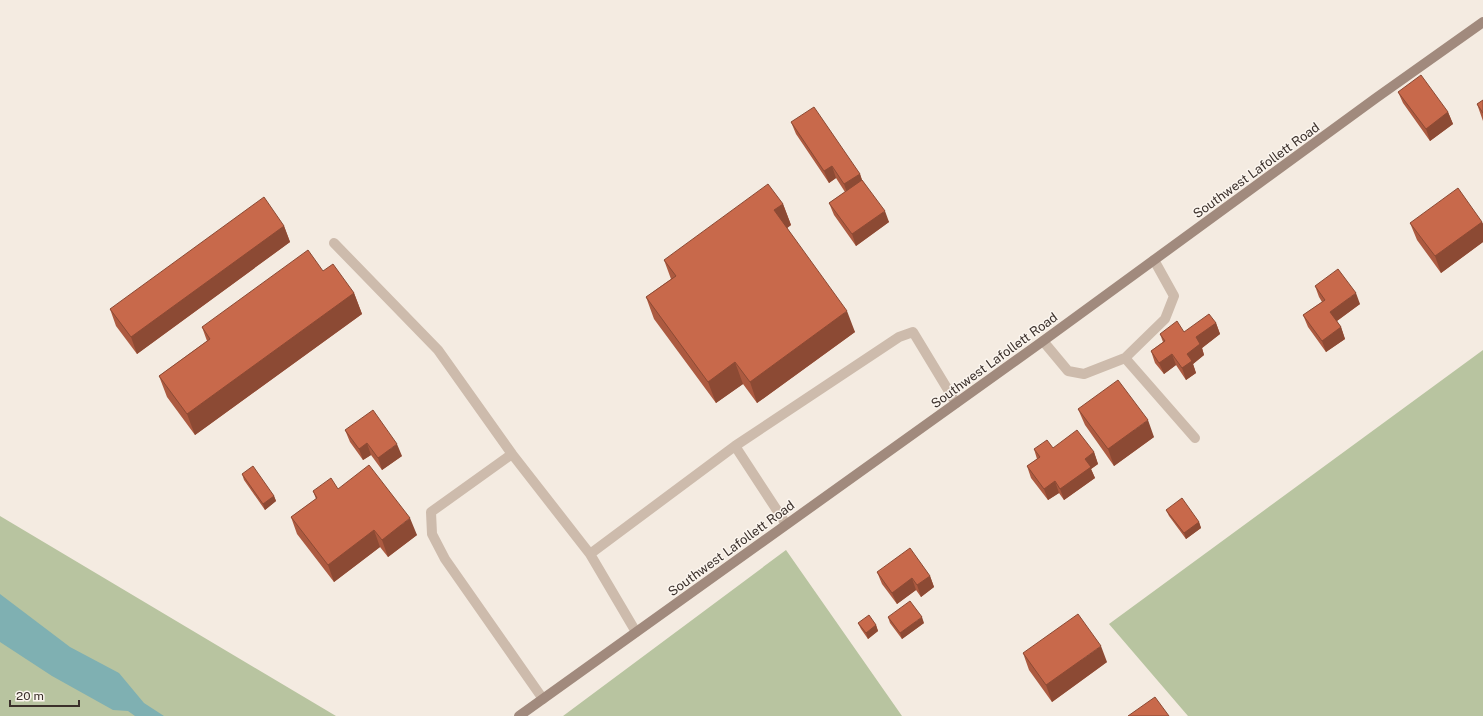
<svg xmlns="http://www.w3.org/2000/svg" width="1483" height="716" font-family="'Public Sans',sans-serif">
  <style>
    .green { fill: #b8c4a0 }
    .water { fill: #7fb0b2 }
    .lines { fill: none; stroke-linecap: round; stroke-linejoin: round }
    .lane { stroke: #cdbbac; stroke-width: 10 }
    .secondary { stroke: #a18a7d; stroke-width: 10 }
    .wall { fill: #ac5a40 }
    .shaded-wall { fill: #8c4a34 }
    .building { fill: #c8694b; stroke: #8c4a34 }
    .labels { text-anchor: middle; stroke-width: 3; stroke-linejoin: round; paint-order: stroke }
    .street-label { font-size: 13px; fill: #3b302b; stroke: #fbf5ee }
  </style>
  <rect width="100%" height="100%" fill="#f4ebe1"/>
  <!-- green -->
  <path class="green" d="M1483 350V716H1188L1109 624Z
    M0 516 336 716H0Z
    M786 550 902 716H563Z"/>
  <!-- water -->
  <path class="water" d="M0 594 70 647 119 673 144 703 164 716H135L128 711 113 710 52 676 0 642Z"/>
  <g class="lines">
    <!-- lane -->
    <path class="lane" d="M334 243 438 350 512 454 590 554 636 632
      M1043 341 1068 371 1084 374 1125 358 1165 319 1174 296 1154 260
      M1125 358 1195 438
      M735 446 786 524
      M512 454 431 512 432 534 445 559 543 699
      M590 554 735 446 899 337 913 332 956 403"/>
    <!-- secondary -->
    <path class="secondary" d="M519 716 1043 341 1376 98 1483 22"/>
  </g>
  <!-- wall -->
  <path class="wall" d="M1398 92 1448 112 1453 124 1430 141 1403 103Z
    M1483 100V121L1477 104Z
    M791 122 860 174 862 180 889 222 856 246 834 215 829 203 845 192 836 178 829 183 796 134Z
    M783 204 791 225 787 228 855 332 757 403 743 384 716 403 654 319 646 297 671 279 664 260Z
    M1482 222 1483 224V242L1441 273 1417 240 1410 223Z
    M284 226 290 242 137 354 116 326 110 309Z
    M323 271 354 293 362 314 195 435 167 397 159 376 207 341 202 327Z
    M1315 286 1360 304 1337 321 1341 327 1345 339 1326 352 1308 327 1303 315 1322 302 1319 297Z
    M1216 323 1220 334 1202 348 1204 355 1193 364 1196 373 1186 380 1176 365 1164 374 1155 363 1151 351 1163 342 1160 334 1184 332Z
    M1078 409 1154 437 1114 466 1085 425Z
    M345 430 402 456 382 470 371 455 363 460 350 442Z
    M1053 448 1094 452 1098 464 1091 469 1095 478 1064 500 1059 493 1048 500 1031 478 1027 466 1037 459 1034 449Z
    M242 474 274 496 276 501 265 510 244 480Z
    M338 489 417 535 388 557 380 547 334 582 297 534 291 517 316 499 313 491Z
    M1166 510 1199 522 1201 528 1186 539 1169 516Z
    M877 572 930 576 934 587 921 597 916 590 897 604 882 584Z
    M888 617 924 623 902 639 890 623Z
    M858 623 876 625 878 631 868 639 861 629Z
    M1023 653 1107 662 1052 702 1029 670Z"/>
  <!-- shaded-wall -->
  <path class="shaded-wall" d="M1448 112 1453 124 1430 141 1426 129Z
    M832 166 836 178 829 183 824 171Z
    M860 174 864 186 848 196 844 184Z
    M783 204 791 225 782 232 774 210Z
    M885 211 889 222 856 246 852 234Z
    M1482 222 1483 224V242L1441 273 1435 256Z
    M284 226 290 242 137 354 131 337Z
    M354 293 362 314 195 435 187 414Z
    M1356 293 1360 304 1334 323 1330 312Z
    M847 311 855 332 757 403 750 382Z
    M1216 323 1220 334 1202 348 1204 355 1193 364 1196 373 1186 380 1182 368 1187 354 1196 337Z
    M1341 327 1345 339 1326 352 1322 341Z
    M1172 354 1176 365 1164 374 1159 363Z
    M735 362 743 384 716 403 708 382Z
    M1148 420 1154 437 1114 466 1108 449Z
    M367 443 371 455 363 460 359 449Z
    M397 444 402 456 382 470 378 458Z
    M1094 452 1098 464 1091 469 1095 478 1064 500 1060 489 1085 459Z
    M1055 481 1059 493 1048 500 1044 489Z
    M274 496 276 501 265 510 263 504Z
    M410 518 417 535 388 557 382 540Z
    M1199 522 1201 528 1186 539 1184 533Z
    M374 530 380 547 334 582 328 565Z
    M930 576 934 587 921 597 917 585Z
    M912 578 916 590 897 604 892 593Z
    M922 617 924 623 902 639 900 633Z
    M876 625 878 631 868 639 866 633Z
    M1101 646 1107 662 1052 702 1046 685Z"/>
  <!-- building -->
  <path class="building" d="M1421 75 1448 112 1426 129 1398 92Z
    M1483 100V113L1477 104Z
    M814 107 860 174 844 184 832 166 824 171 791 122Z
    M862 180 885 211 852 234 829 203Z
    M768 184 783 204 774 210 847 311 750 382 735 362 708 382 646 297 676 276 664 260Z
    M1458 188 1482 222 1435 256 1410 223Z
    M264 197 284 226 131 337 110 309Z
    M308 250 323 271 333 264 354 293 187 414 159 376 210 339 202 327Z
    M1338 269 1356 293 1330 312 1341 327 1322 341 1303 315 1325 300 1315 286Z
    M1209 314 1216 323 1196 337 1200 344 1187 354 1192 361 1182 368 1172 354 1159 363 1151 351 1165 341 1160 334 1177 321 1184 332Z
    M1118 380 1148 420 1108 449 1078 409Z
    M373 410 397 444 378 458 367 443 359 449 345 430Z
    M1077 430 1094 452 1085 459 1091 467 1060 489 1055 481 1044 489 1027 466 1040 457 1034 449 1047 440 1053 448Z
    M369 465 410 518 382 540 374 530 328 565 291 517 317 498 313 491 331 478 338 489Z
    M253 466 274 496 263 504 242 474Z
    M1182 498 1199 522 1184 533 1166 510Z
    M910 548 930 576 917 585 912 578 892 593 877 572Z
    M910 601 922 617 900 633 888 617Z
    M1078 614 1101 646 1046 685 1023 653Z
    M869 615 876 625 866 633 858 623Z
    M1155 697 1169 716H1128Z"/>
  <g class="labels">
    <!-- street labels -->
    <g class="street-label">
      <text transform="translate(1256 170) rotate(-36)" y="5">Southwest Lafollett Road</text>
      <text transform="translate(994 360) rotate(-36)" y="5">Southwest Lafollett Road</text>
      <text transform="translate(731 548) rotate(-36)" y="5">Southwest Lafollett Road</text>
    </g>
  </g>
  <!-- scale -->
  <path d="M10 700v6h69v-6" fill="none" stroke="#3b302b" stroke-width="2"/>
  <text x="16" y="700" font-size="12" fill="#3b302b" stroke="#fbf5ee" stroke-width="3" paint-order="stroke">20 m</text>
</svg>
